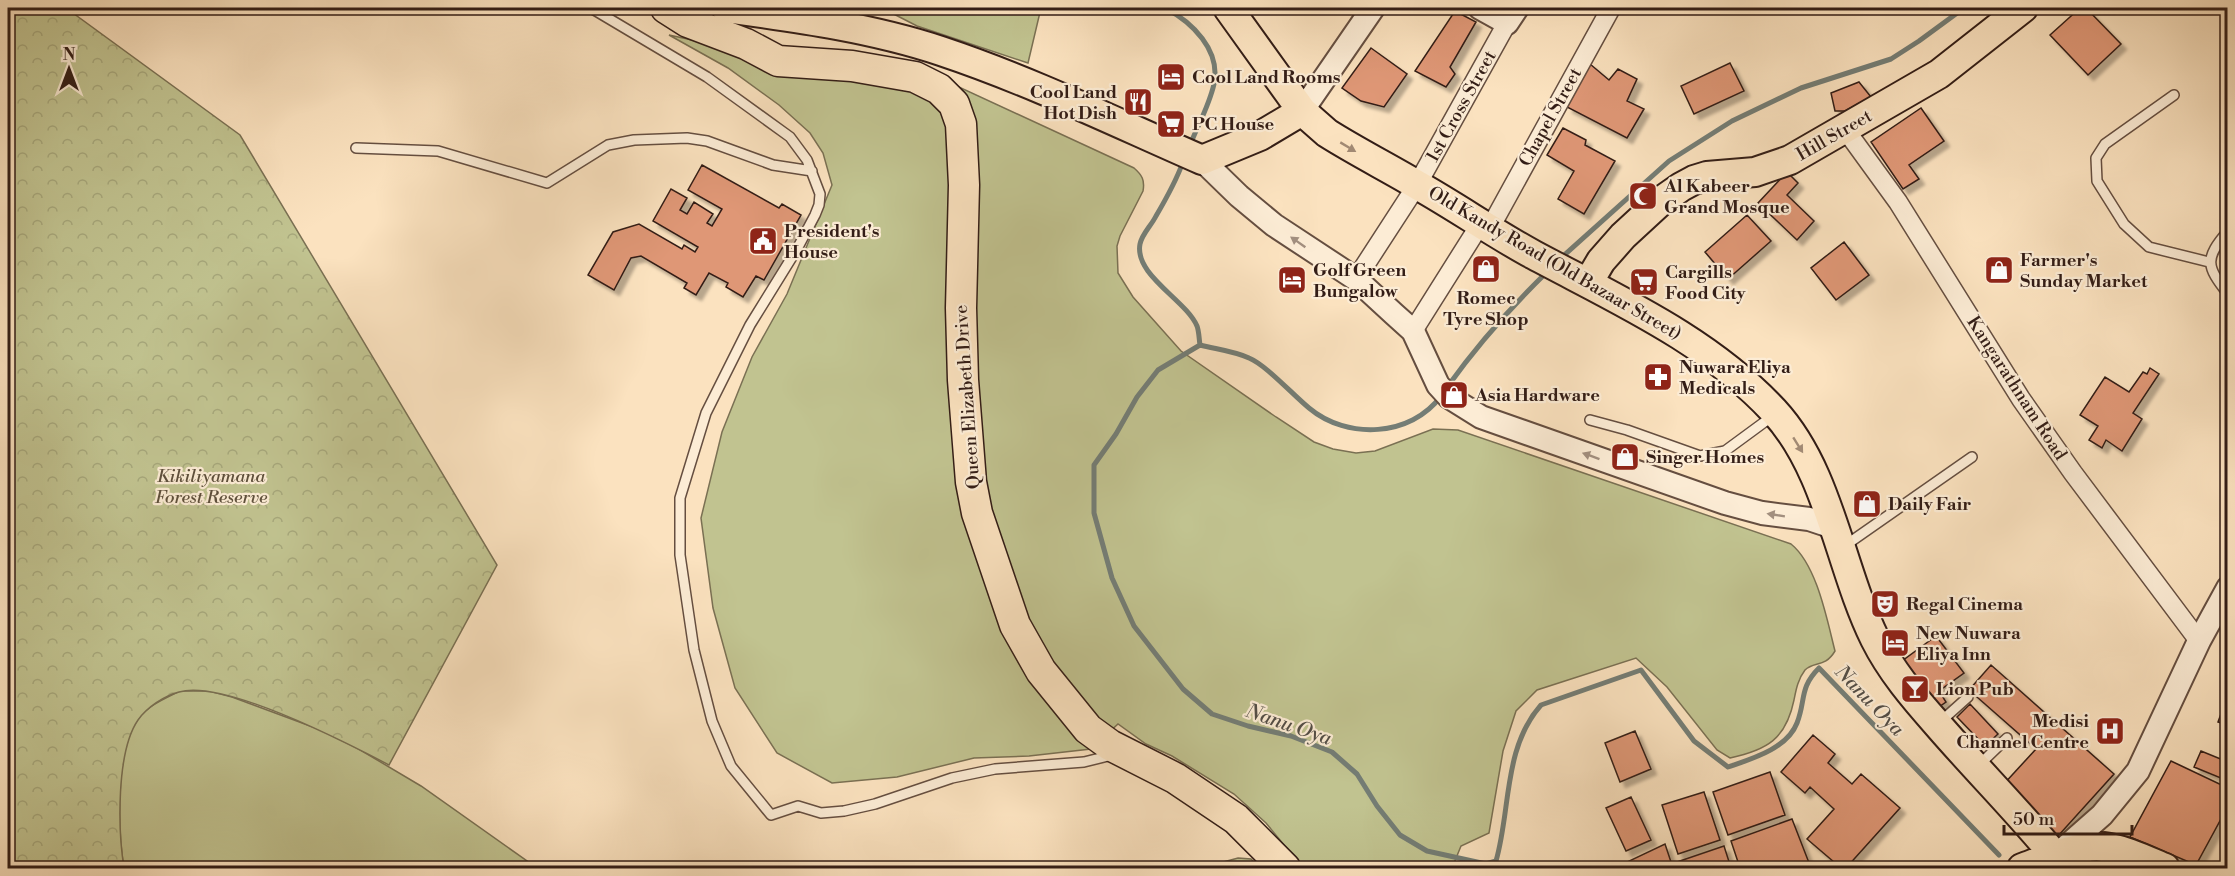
<svg xmlns="http://www.w3.org/2000/svg" width="2235" height="876" font-family="'Libre Bodoni',serif">
  <style>
    .grass { fill: #c1c390; stroke: #7a7053; stroke-width: 1.5 }
    .forest { fill: url(#forest-crowns); stroke: #7a7053; stroke-width: 1.5 }
    .lines { fill: none; stroke-linecap: round; stroke-linejoin: round }
    .stream { stroke: #747d75; stroke-width: 5 }
    .building { fill: #df9776; stroke: #331d16; stroke-width: 1.5; filter: url(#shadow) }
    .service-casing { stroke: #654e40; stroke-width: 12 }
    .minor-casing { stroke: #654e40; stroke-width: 21 }
    .tertiary-casing { stroke: #654e40; stroke-width: 26 }
    .primary-casing { stroke: #331d16; stroke-width: 32 }
    .trunk-casing { stroke: #331d16; stroke-width: 33 }
    .service { stroke: #fcecd5; stroke-width: 9 }
    .minor { stroke: #fcecd5; stroke-width: 18 }
    .tertiary { stroke: #fcecd5; stroke-width: 22 }
    .primary { stroke: #fbe2bf; stroke-width: 28 }
    .trunk { stroke: #fbe2bf; stroke-width: 30 }
    .oneway { fill: #a18973 }
    .oneway2 { fill: #a28f7f }
    .labels { text-anchor: middle; stroke-width: 4.5; stroke-linejoin: round; paint-order: stroke }
    .poi-label { font-size: 18px; font-weight: bold; fill: #331d16; stroke: #fcecd5; text-anchor: start }
    .street-label { font-size: 18px; fill: #331d16; stroke: #fcecd5 }
    .park-label { font-size: 18px; font-style: italic; fill: #5e4f3b; stroke: #fcecd5 }
    .water-label { font-size: 20px; font-style: italic; fill: #534d46; stroke: #fcecd5 }
  </style>
  <defs>
    <pattern id="forest-crowns" width="20" height="18" patternUnits="userSpaceOnUse" patternTransform="scale(1.5)"><rect width="20" height="18" fill="#c1c390"/><path d="M2 6a3 3 0 1 1 6 0M12 15a3 3 0 1 1 6 0" fill="none" stroke="#a6a77b"/></pattern>
    <filter id="shadow"><feDropShadow dx="5.5" dy="5.5" stdDeviation="1.5" flood-color="#0004"/></filter>
  </defs>
  <rect width="100%" height="100%" fill="#fbe2bf"/>
  <filter id="stains"><feTurbulence type="fractalNoise" baseFrequency=".00333" numOctaves="4"/><feColorMatrix values="0 0 0 0 .2 0 0 0 0 .09 0 0 0 0 .02 0 0 0 .5 -.17"/></filter>
  <radialGradient id="worn" r=".72"><stop offset=".6" stop-color="#630" stop-opacity="0"/><stop offset="1" stop-color="#630" stop-opacity=".3"/></radialGradient>
  <!-- grass -->
  <path class="grass" d="M882 8H1041L1028 63 917 26Z
    M669 35 886 82 930 96 959 87 1134 168C1142 175 1145 180 1143 191L1120 236 1117 246 1118 273 1133 297 1181 351 1276 417 1314 442 1333 449 1356 453 1375 451 1433 429 1458 430 1791 544C1817 565 1827 620 1835 651 1825 668 1814 661 1805 670 1798 679 1796 690 1794 700 1786 739 1767 750 1730 758L1717 750 1667 687 1636 658 1537 690 1516 711 1503 751 1489 833 1461 846 1452 868H1303L1266 823 1234 794 1172 756 1146 744 1118 724 1091 749 1029 756 974 758 897 777 832 783 777 753 735 688 713 608 701 518 722 432 752 357 787 294 832 185 823 153 810 133 779 105 728 68Z
    M180 691H209L232 697 321 730 357 748 421 786 537 868H124C118 832 115 750 138 719 149 705 164 699 180 691Z
    M1238 858 1251 859 1260 868H1209L1216 864Z"/>
  <!-- forest -->
  <path class="forest" d="M8 8H66L240 135 497 565 389 765C347 743 224 679 179 692 164 696 147 707 138 720 116 752 118 831 124 868H8Z"/>
  <g class="lines">
    <!-- stream -->
    <path class="stream" d="M1165 8C1192 22 1221 50 1214 84 1209 106 1198 125 1190 145
      M1183 162C1176 181 1166 199 1156 216 1151 226 1142 234 1140 244 1134 275 1186 300 1197 326 1199 331 1199 339 1200 345
      M1561 258 1669 161 1732 121 1801 88 1891 59 1919 41 1964 8
      M1200 345 1158 370 1137 397 1116 434 1094 465V513L1112 578 1134 626 1183 689 1212 714 1248 726 1291 736 1332 752 1357 774 1377 806 1400 835 1427 851 1486 864 1496 861C1511 809 1503 748 1541 705L1641 670 1694 741 1728 767C1751 759 1787 749 1797 723 1806 700 1799 688 1819 668L1999 855
      M1200 345C1215 349 1234 351 1249 358 1266 365 1293 395 1309 408 1347 440 1411 437 1441 396
      M1448 386C1478 344 1511 307 1548 271"/>
  </g>
  <!-- building -->
  <path class="building" d="M2080 8H2086L2121 44 2088 75 2050 35Z
    M1455 11 1476 22 1450 67 1455 74 1446 87 1415 71Z
    M1371 48 1407 74 1384 107 1361 101 1342 88Z
    M1730 63 1744 91 1694 114 1681 86Z
    M1590 64 1609 80 1618 69 1637 79 1627 101 1644 109 1627 138 1567 107Z
    M1859 82 1871 97 1845 111H1835L1831 93Z
    M1921 108 1944 141 1909 165 1919 179 1903 189 1871 142Z
    M1563 128 1586 140 1585 145 1615 161 1584 214 1558 199 1574 171 1547 155Z
    M702 165 779 208 782 204 801 215 764 280 756 276 743 297 726 287 728 283 709 273 696 295 684 288 687 283 641 256 631 258 614 290 588 275 613 232 639 224 682 249 684 245 695 252 698 247 653 221 671 189 687 198 680 210 687 214 694 202 713 214 707 223 712 226 722 209 688 190Z
    M1787 172 1798 183 1787 195 1814 221 1797 240 1758 203Z
    M1747 215 1771 241 1728 279 1705 252Z
    M1844 242 1869 275 1836 300 1811 268Z
    M2150 368 2159 374 2133 413 2142 419 2122 451 2106 440 2102 448 2089 440 2098 426 2080 415 2105 377 2129 392 2143 372 2147 374Z
    M1936 636 1964 673 1939 691 1946 702 1933 711 1898 664Z
    M1991 665 2114 774 2058 836 2002 786 2036 749 1969 690Z
    M2228 695V725L2218 722Z
    M1970 704 1998 734 1985 746 1957 717Z
    M1635 731 1651 769 1620 782 1605 743Z
    M1813 735 1835 754 1828 763 1852 784 1861 774 1900 808 1846 868H1841L1807 839 1834 809 1810 787 1805 793 1781 772Z
    M2201 751 2228 762V781L2194 767Z
    M2171 761 2228 788V806L2196 865 2130 837Z
    M1770 772 1785 815 1728 835 1713 792Z
    M1704 792 1720 840 1678 854 1662 805Z
    M1631 797 1651 840 1626 851 1606 808Z
    M1792 819 1811 868H1740L1731 841Z
    M1665 844 1673 868H1630L1627 862Z
    M1724 846 1731 868H1680L1677 862Z"/>
  <g class="lines">
    <!-- service casing -->
    <g class="service-casing">
      <path id="service" d="M591 8 707 77 790 137 807 160 820 194 819 205 815 215 797 249 750 325 706 413 680 498V555L694 650 712 721 731 766 771 815 798 806 821 813 844 811 875 804 952 778 995 769 1084 762 1112 755
        M2174 95 2105 144 2096 158 2097 181 2124 224 2149 247 2209 262
        M356 148 438 151 547 183 608 145 634 140 687 138 707 141 773 165 812 171
        M2228 231C2204 259 2206 266 2228 294
        M1590 420 1627 430 1700 456 1725 451 1774 415
        M1843 547 1972 457
        M1939 723 1968 697
        M1979 765 2007 738"/>
    </g>
    <!-- minor casing -->
    <g class="minor-casing">
      <path id="minor" d="M1845 129 1898 202 2021 399 2073 473 2199 641
        M1490 228 1611 8
        M1356 279 1417 185 1507 23
        M1413 331 1481 223"/>
    </g>
    <!-- tertiary casing -->
    <g class="tertiary-casing">
      <path id="tertiary" d="M1480 8 1507 23 1517 8
        M1302 111 1373 8
        M1202 160 1239 196 1274 225 1356 279 1394 314 1413 331 1438 385 1449 397 1481 417 1725 503 1762 513 1809 519 1833 527
        M2060 852 2102 815 2138 771 2199 641 2228 588"/>
    </g>
    <!-- primary casing -->
    <g class="primary-casing">
      <path id="primary" d="M726 8C798 18 872 28 941 51 1031 81 1115 122 1202 160L1260 136 1302 111
        M1228 8 1302 111 1327 133C1357 152 1389 168 1419 186 1458 208 1495 234 1534 255 1618 300 1708 340 1774 411 1830 472 1839 566 1875 639 1891 671 1914 698 1938 725 1976 769 2018 811 2055 856
        M1588 283 1601 261 1623 236 1661 201 1681 187 1694 180 1707 176 1755 172 1790 160 1939 74 2023 8
        M2022 868C2044 860 2080 844 2103 847 2124 849 2146 860 2165 868"/>
    </g>
    <!-- trunk casing -->
    <g class="trunk-casing">
      <path id="trunk" d="M666 8 688 22 746 44 778 61 852 66 915 77 939 89 954 104 961 124 964 185 961 308 963 380 971 482 977 513 1015 625 1041 671 1088 729 1110 745 1175 778 1236 819 1285 868"/>
    </g>
    <!-- service -->
    <use href="#service" class="service"/>
    <!-- minor -->
    <use href="#minor" class="minor"/>
    <!-- tertiary -->
    <use href="#tertiary" class="tertiary"/>
    <!-- primary -->
    <use href="#primary" class="primary"/>
    <!-- trunk -->
    <use href="#trunk" class="trunk"/>
  </g>
  <!-- one-way arrows -->
  <defs><path id="oneway-solid" d="M-6-.8H1V-3.2L6.5 0L1 3.2V.8H-6Z" transform="scale(1.5)"/></defs>
  <g class="oneway">
    <use href="#oneway-solid" transform="translate(1348 147) rotate(31)"/>
    <use href="#oneway-solid" transform="translate(1798 445) rotate(58)"/>
  </g>
  <g class="oneway2">
    <use href="#oneway-solid" transform="translate(1298 242) rotate(-145)"/>
    <use href="#oneway-solid" transform="translate(1591 456) rotate(-160)"/>
    <use href="#oneway-solid" transform="translate(1776 515) rotate(-171)"/>
  </g>
  <!-- icons -->
  <defs>
    <g id="hotel-square" transform="scale(1.5)"><rect x="-9" y="-9" width="18" height="18" rx="4" fill="#8f2418" stroke="#fcecd5"/><path d="M-6-4.5h1.5V1H6V5H4.5V3h-9V5H-6ZM-4 0a1.8 1.8 0 1 1 3.6 0ZM.5 0V-2.5h3Q6-2.5 6 0Z" fill="#fff"/></g>
    <g id="restaurant-square" transform="scale(1.5)"><rect x="-9" y="-9" width="18" height="18" rx="4" fill="#8f2418" stroke="#fcecd5"/><path d="M-5-6h1v4h1v-4h1v4h1v-4h1v5L-1.5 .5V6h-2V.5L-5-1ZM5-6V6H3V1.5H1.5Q1.5-4 5-6Z" fill="#fff"/></g>
    <g id="supermarket-square" transform="scale(1.5)"><rect x="-9" y="-9" width="18" height="18" rx="4" fill="#8f2418" stroke="#fcecd5"/><path d="M-6-5.5h2.5l.6 2H6L4.5 2H-2.5L-4.4-4H-6ZM-1.5 3.2a1.3 1.3 0 1 0 .1 0ZM3 3.2a1.3 1.3 0 1 0 .1 0Z" fill="#fff"/></g>
    <g id="mosque-square" transform="scale(1.5)"><rect x="-9" y="-9" width="18" height="18" rx="4" fill="#8f2418" stroke="#fcecd5"/><path d="M3.5-4.9A6 6 0 1 0 3.5 4.9A5 5 0 1 1 3.5-4.9Z" fill="#fff"/></g>
    <g id="civic-square" transform="scale(1.5)"><rect x="-9" y="-9" width="18" height="18" rx="4" fill="#8f2418" stroke="#fcecd5"/><path d="M-.6-6.5H3V-4.5H.6V-3L4-1V1h2V6H-6V1h2V-1L-.6-3ZM-1.2 2.5V6h2.4V2.5Z" fill="#fff"/></g>
    <g id="shop-square" transform="scale(1.5)"><rect x="-9" y="-9" width="18" height="18" rx="4" fill="#8f2418" stroke="#fcecd5"/><path d="M-5-2.5h2.3a2.7 3.5 0 0 1 5.4 0H5L5.5 6h-11ZM-1.5-2.5h3a1.5 2.3 0 0 0-3 0Z" fill="#fff"/></g>
    <g id="pharmacy-square" transform="scale(1.5)"><rect x="-9" y="-9" width="18" height="18" rx="4" fill="#8f2418" stroke="#fcecd5"/><path d="M-2-6h4v4h4v4h-4v4h-4v-4h-4v-4h4Z" fill="#fff"/></g>
    <g id="theatre-square" transform="scale(1.5)"><rect x="-9" y="-9" width="18" height="18" rx="4" fill="#8f2418" stroke="#fcecd5"/><path d="M-5-5.5Q0-4 5-5.5V0Q5 5 0 6Q-5 5-5 0ZM-3.3-2.5H-1v1.5H-3.3ZM1-2.5H3.3v1.5H1ZM-2.8 1Q0 5.5 2.8 1Z" fill="#fff"/></g>
    <g id="bar-square" transform="scale(1.5)"><rect x="-9" y="-9" width="18" height="18" rx="4" fill="#8f2418" stroke="#fcecd5"/><path d="M-6-5H6L.8 .8V4.5H3.5V6h-7V4.5H-.8V.8Z" fill="#fff"/></g>
    <g id="hospital-square" transform="scale(1.5)"><rect x="-9" y="-9" width="18" height="18" rx="4" fill="#8f2418" stroke="#fcecd5"/><path d="M-5-5h3v3.5h4V-5h3V5h-3V1.5h-4V5h-3Z" fill="#fff"/></g>
  </defs>
  <g fill-rule="evenodd">
    <use href="#hotel-square" x="1171" y="77"/>
    <use href="#restaurant-square" x="1138" y="102"/>
    <use href="#supermarket-square" x="1171" y="124"/>
    <use href="#mosque-square" x="1643" y="196"/>
    <use href="#civic-square" x="763" y="241"/>
    <use href="#shop-square" x="1486" y="269"/>
    <use href="#shop-square" x="1999" y="270"/>
    <use href="#hotel-square" x="1292" y="280"/>
    <use href="#supermarket-square" x="1644" y="282"/>
    <use href="#pharmacy-square" x="1658" y="377"/>
    <use href="#shop-square" x="1454" y="395"/>
    <use href="#shop-square" x="1625" y="457"/>
    <use href="#shop-square" x="1867" y="504"/>
    <use href="#theatre-square" x="1885" y="604"/>
    <use href="#hotel-square" x="1895" y="643"/>
    <use href="#bar-square" x="1915" y="689"/>
    <use href="#hospital-square" x="2110" y="731"/>
  </g>
  <g class="labels">
    <!-- poi labels -->
    <g class="poi-label">
      <text x="1192" y="83">Cool Land Rooms</text>
      <text x="1117" y="98" text-anchor="end">Cool Land<tspan x="1117" dy="21">Hot Dish</tspan></text>
      <text x="1192" y="130">PC House</text>
      <text x="1664" y="192">Al Kabeer<tspan x="1664" dy="21">Grand Mosque</tspan></text>
      <text x="784" y="237">President's<tspan x="784" dy="21">House</tspan></text>
      <text x="2020" y="266">Farmer's<tspan x="2020" dy="21">Sunday Market</tspan></text>
      <text x="1313" y="276">Golf Green<tspan x="1313" dy="21">Bungalow</tspan></text>
      <text x="1665" y="278">Cargills<tspan x="1665" dy="21">Food City</tspan></text>
      <text x="1486" y="304" text-anchor="middle">Romec<tspan x="1486" dy="21">Tyre Shop</tspan></text>
      <text x="1679" y="373">Nuwara Eliya<tspan x="1679" dy="21">Medicals</tspan></text>
      <text x="1475" y="401">Asia Hardware</text>
      <text x="1646" y="463">Singer Homes</text>
      <text x="1888" y="510">Daily Fair</text>
      <text x="1906" y="610">Regal Cinema</text>
      <text x="1916" y="639">New Nuwara<tspan x="1916" dy="21">Eliya Inn</tspan></text>
      <text x="1936" y="695">Lion Pub</text>
      <text x="2089" y="727" text-anchor="end">Medisi<tspan x="2089" dy="21">Channel Centre</tspan></text>
    </g>
    <!-- street labels -->
    <g class="street-label">
      <text transform="translate(1461 106) rotate(-61)" y="6">1st Cross Street</text>
      <text transform="translate(1550 117) rotate(-61)" y="6">Chapel Street</text>
      <text transform="translate(1834 135) rotate(-30)" y="6">Hill Street</text>
      <text transform="translate(1555 263) rotate(30)" y="6">Old Kandy Road (Old Bazaar Street)</text>
      <text transform="translate(2017 388) rotate(57)" y="6">Kangarathnam Road</text>
      <text transform="translate(967 397) rotate(-94)" y="6">Queen Elizabeth Drive</text>
    </g>
    <!-- park labels -->
    <g class="park-label">
      <text x="211" y="482">Kikiliyamana<tspan x="211" dy="21">Forest Reserve</tspan></text>
    </g>
    <!-- water labels -->
    <g class="water-label">
      <text transform="translate(1870 700) rotate(46)" y="7">Nanu Oya</text>
      <text transform="translate(1289 724) rotate(19)" y="7">Nanu Oya</text>
    </g>
  </g>
  <!-- margin -->
  <rect width="2235" height="876" fill="none" stroke="#fbe2bf" stroke-width="30"/>
  <rect x="9" y="9" width="2217" height="858" fill="none" stroke="#331d16" stroke-width="3"/>
  <rect x="15" y="15" width="2205" height="846" fill="none" stroke="#331d16" stroke-width="1.5"/>
  <!-- north arrow -->
  <g transform="translate(69 69)" stroke="#fcecd5" stroke-width="4.5" paint-order="stroke">
  <path d="M0-4.5L10 22L0 15L-10 22Z" fill="#331d16"/>
  <text y="-9" font-size="16" font-weight="bold" text-anchor="middle" fill="#331d16">N</text>
  </g>
  <!-- scale -->
  <path d="M2004 825v9h128v-9" fill="none" stroke="#331d16" stroke-width="3"/>
  <text x="2013" y="825" font-size="18" fill="#331d16" stroke="#fcecd5" stroke-width="4.5" paint-order="stroke">50 m</text>
  <rect width="100%" height="100%" filter="url(#stains)"/>
  <rect width="100%" height="100%" fill="url(#worn)"/>
</svg>
